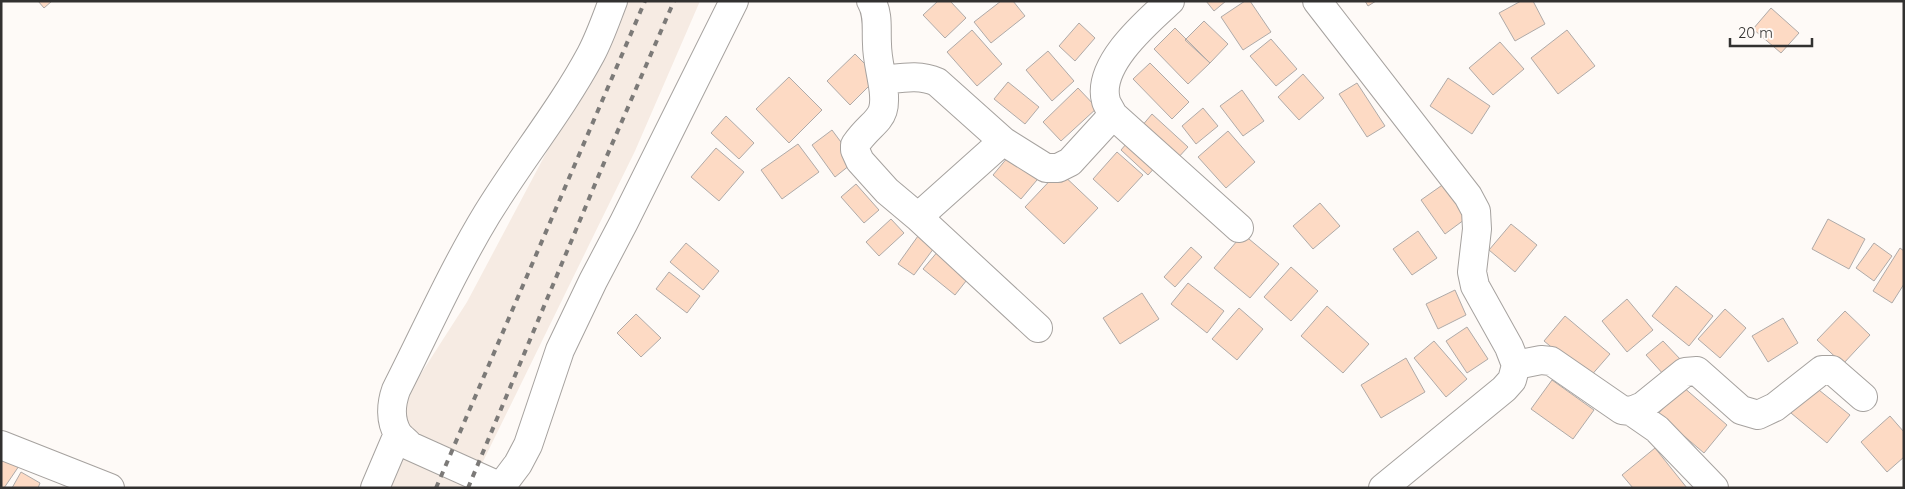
<svg xmlns="http://www.w3.org/2000/svg" width="1905" height="489" font-family="Quicksand,sans-serif">
  <style>
    .built { fill: #f6ebe3 }
    .building { fill: #fddac4; stroke: #afaaa8 }
    .lines { fill: none; stroke-linecap: round; stroke-linejoin: round }
    .minor-casing { stroke: #a6a29f; stroke-width: 30 }
    .minor { stroke: #fff; stroke-width: 28 }
    .rail { stroke: #7c7a78; stroke-width: 4; stroke-dasharray: 6 6; stroke-linecap: butt }
  </style>
  <rect width="100%" height="100%" fill="#fefaf7"/>
  <!-- built -->
  <path class="built" d="M617 1H700L635 151 470 488H363L397 411 467 302 562 123Z"/>
  <!-- building -->
  <path class="building" d="M38 1H52L44 8Z
    M938 1H950L966 18 945 38 923 15Z
    M1001 1H1013L1025 16 991 43 974 22Z
    M1206 1H1226L1214 11Z
    M1245 1H1250L1271 32 1243 50 1221 17Z
    M1365 1H1376L1368 6Z
    M1521 1H1533L1545 24 1515 41 1499 13Z
    M1771 8 1799 33 1781 53 1753 29Z
    M1204 21 1228 44 1210 63 1185 40Z
    M1079 23 1095 38 1075 61 1059 46Z
    M1175 28 1210 63 1188 84 1154 49Z
    M972 30 1002 64 977 86 947 52Z
    M1567 30 1595 66 1558 94 1531 58Z
    M1271 39 1297 69 1276 86 1250 56Z
    M1500 42 1524 69 1493 95 1469 68Z
    M1048 51 1074 81 1052 101 1026 70Z
    M855 54 878 77 850 105 827 81Z
    M1150 63 1189 102 1172 119 1133 79Z
    M1303 74 1324 98 1299 120 1278 97Z
    M789 77 822 110 789 143 756 109Z
    M1448 78 1490 106 1472 134 1430 106Z
    M1008 82 1039 107 1025 124 994 99Z
    M1357 83 1385 126 1367 137 1339 94Z
    M1078 88 1097 108 1061 141 1043 122Z
    M1242 90 1264 121 1243 136 1220 106Z
    M1203 108 1218 126 1196 144 1182 126Z
    M1152 114 1188 147 1176 160 1141 127Z
    M726 116 754 143 739 159 711 133Z
    M832 130 855 161 835 177 812 145Z
    M1228 131 1255 162 1226 188 1198 157Z
    M1132 137 1160 162 1148 175 1121 150Z
    M798 144 819 172 782 199 761 170Z
    M716 148 744 172 719 201 691 177Z
    M1013 151 1042 174 1021 199 993 175Z
    M1117 152 1143 175 1118 202 1093 179Z
    M1059 171 1098 208 1064 244 1025 207Z
    M1448 181 1472 214 1445 234 1421 200Z
    M856 184 879 210 864 223 841 197Z
    M1320 203 1340 226 1313 249 1293 226Z
    M891 219 904 233 879 256 866 242Z
    M1828 219 1865 239 1849 269 1812 249Z
    M1511 224 1537 245 1515 272 1489 250Z
    M1418 231 1437 258 1412 275 1393 249Z
    M1243 234 1279 264 1250 298 1214 268Z
    M918 236 934 248 914 275 898 264Z
    M686 243 719 271 703 290 670 262Z
    M1874 243 1892 256 1874 281 1856 268Z
    M1191 247 1202 257 1175 287 1164 277Z
    M1900 248 1904 251V284L1892 303 1873 291Z
    M939 250 970 276 955 295 923 269Z
    M1291 267 1318 291 1291 321 1264 297Z
    M669 272 700 296 687 313 656 289Z
    M1188 283 1224 311 1207 333 1171 304Z
    M1676 286 1713 316 1689 346 1652 316Z
    M1455 290 1466 315 1438 329 1426 304Z
    M1142 293 1159 319 1120 344 1103 318Z
    M1627 299 1653 330 1627 352 1602 321Z
    M1327 306 1369 344 1343 373 1301 336Z
    M1239 308 1263 329 1237 360 1212 339Z
    M1725 309 1746 328 1720 358 1698 339Z
    M1845 311 1870 335 1843 364 1817 340Z
    M636 314 661 338 641 357 617 333Z
    M1565 316 1610 354 1589 378 1544 341Z
    M1783 318 1798 343 1768 362 1752 336Z
    M1467 327 1488 359 1467 373 1446 341Z
    M1434 341 1467 379 1446 397 1414 358Z
    M1663 341 1681 360 1664 375 1646 355Z
    M1406 358 1425 392 1381 418 1361 385Z
    M1552 380 1594 410 1573 439 1531 409Z
    M1682 386 1727 425 1704 453 1658 414Z
    M1814 386 1850 415 1827 443 1791 413Z
    M1890 416 1904 432V457L1887 472 1861 442Z
    M1655 448 1687 488H1633L1622 475Z
    M1 457 19 466 4 488H1Z
    M21 472 40 483 38 488H12Z"/>
  <g class="lines">
    <!-- minor casing -->
    <g class="minor-casing">
      <path id="minor" d="M871 1C879 14 876 30 877 44 877 56 880 68 882 80
        M1170 1C1147 22 1096 65 1106 101 1107 105 1111 110 1113 115L1239 228
        M1317 1 1468 196 1476 211 1477 229 1472 272 1475 286 1509 347 1516 365 1512 380 1504 389 1383 488
        M918 217 1003 141
        M1038 328 918 217 887 191 860 161 855 150V145C875 116 890 123 882 80 902 78 919 74 937 82L1003 141 1046 168H1058L1070 162 1113 115
        M1516 365 1541 360 1551 361 1622 410 1631 411 1643 406 1685 372 1697 371 1741 410 1758 415 1775 407 1822 370H1832L1863 397
        M1631 411 1657 429 1714 488
        M1 445 110 488
        M501 487 410 446C407 442 401 438 398 434 390 421 391 404 396 390 426 331 453 270 487 214 520 160 561 110 591 54 600 37 606 19 613 1
        M375 488 398 434
        M500 488 518 464 528 445 560 350 593 281 624 222 734 1"/>
    </g>
    <!-- minor -->
    <use href="#minor" class="minor"/>
    <!-- rail -->
    <path class="rail" d="M436 488 645 1
      M468 488 606 158 674 1"/>
  </g>
  <!-- border -->
  <rect width="1905" height="489" fill="none" stroke="#323130" stroke-width="5"/>
  <!-- scale -->
  <path d="M1730 38v8h82v-8" fill="none" stroke="#323130" stroke-width="2.5"/>
  <text x="1738" y="38" font-size="15" fill="#323130" stroke="#fefaf7" stroke-width="4" paint-order="stroke">20 m</text>
</svg>
